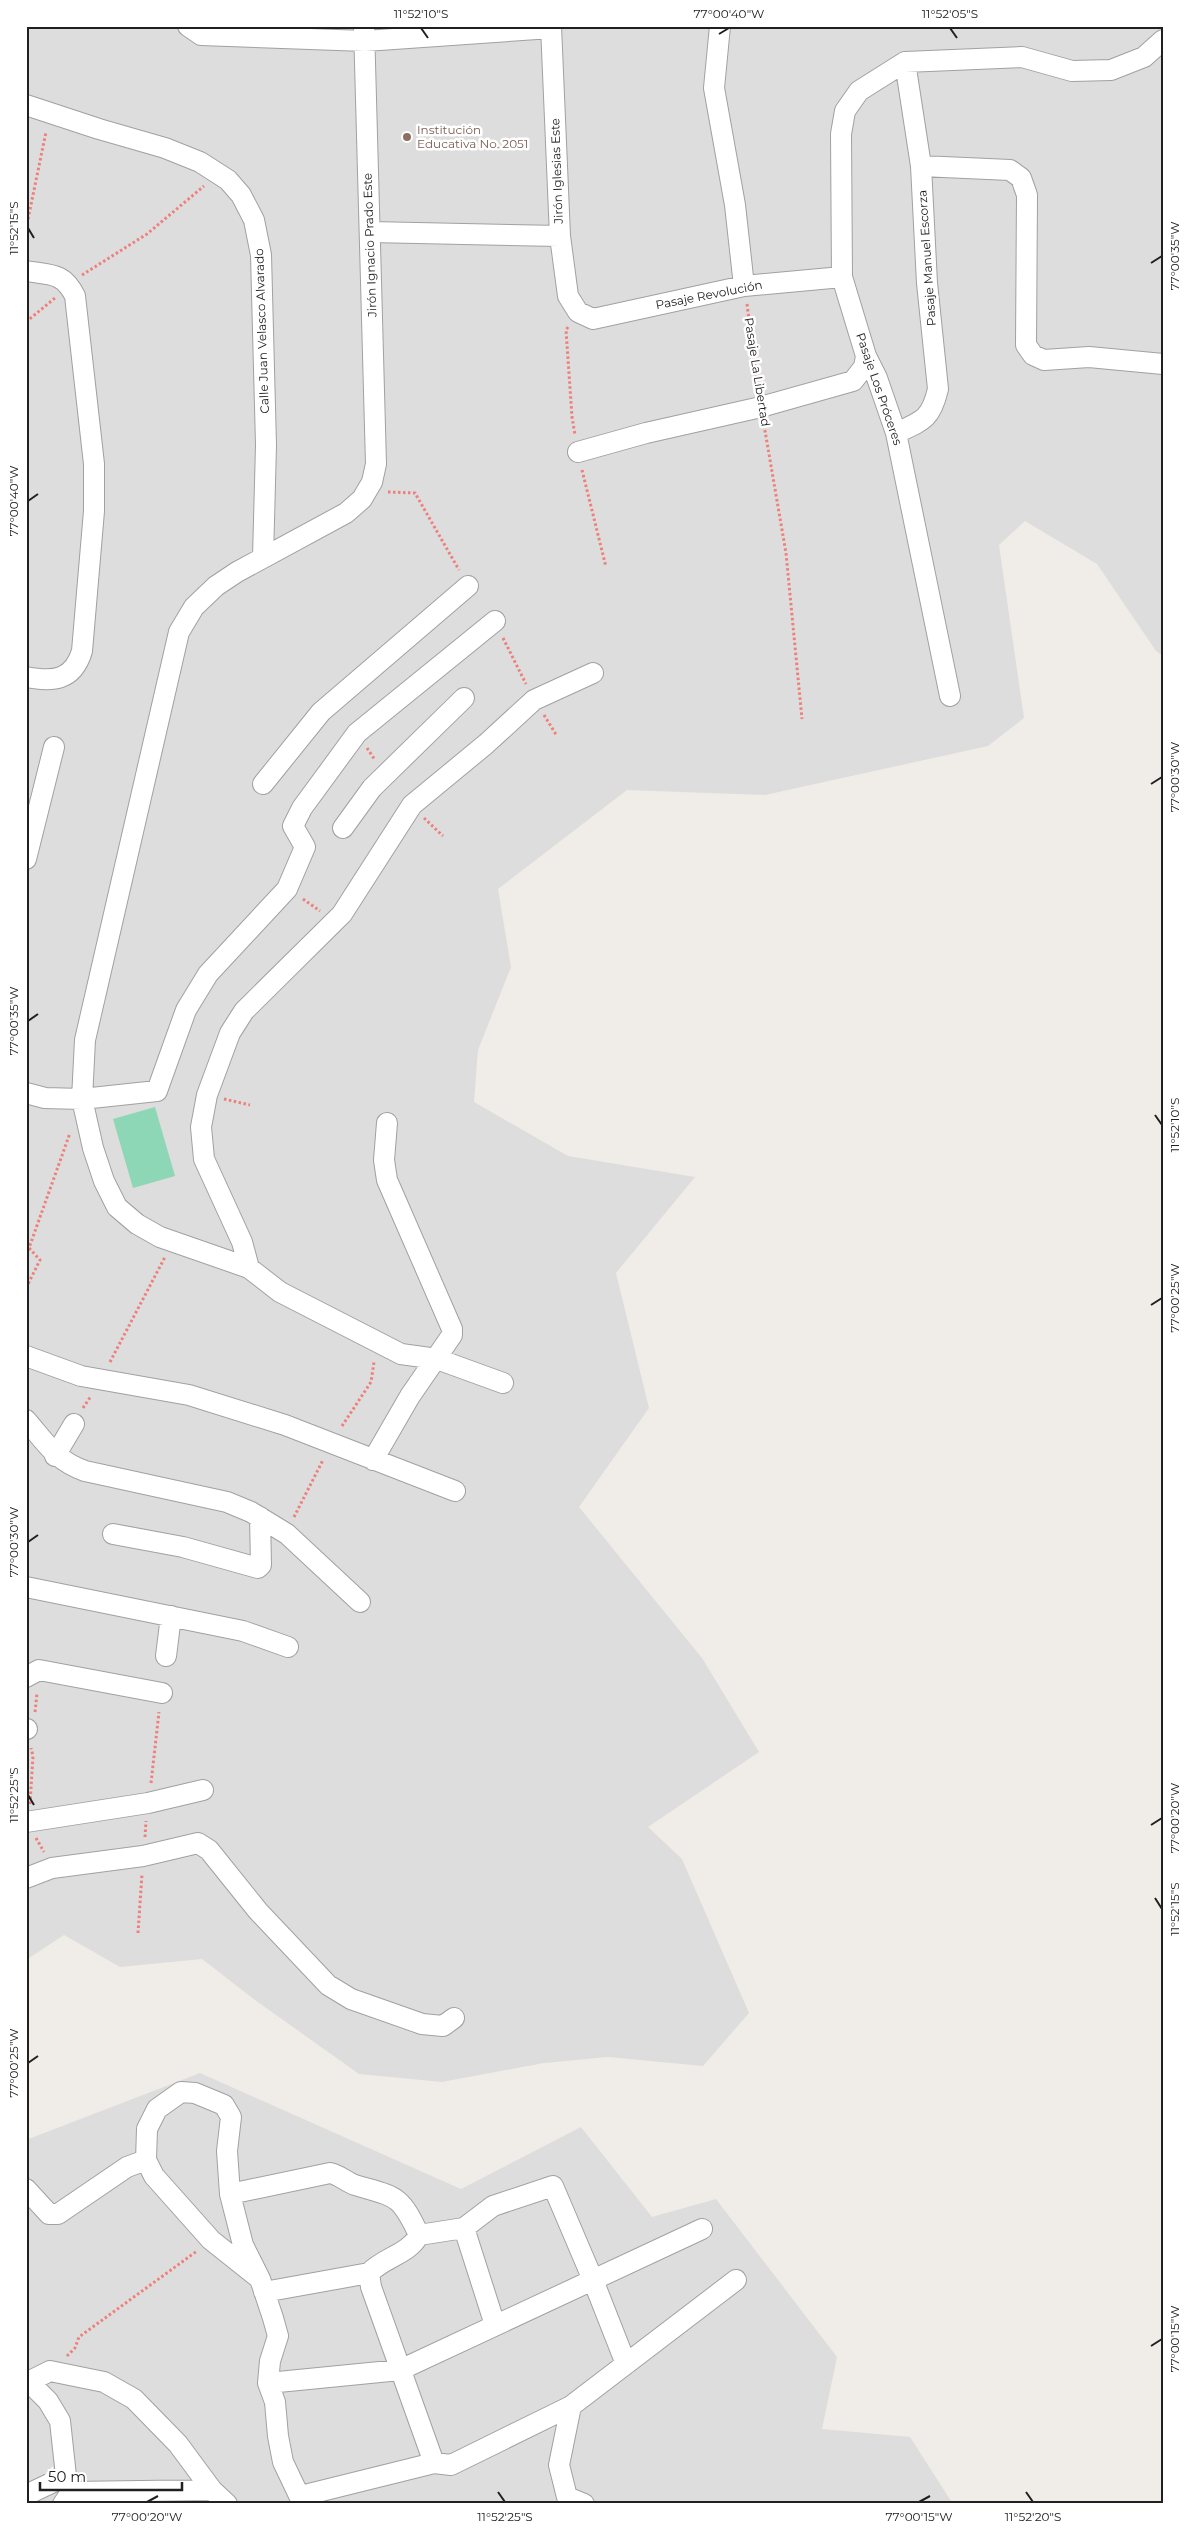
<svg xmlns="http://www.w3.org/2000/svg" width="1189" height="2530" font-family="Montserrat,sans-serif">
  <style>
    .residential { fill: #dedddd }
    .pitch { fill: #8dd7b6 }
    .lines { fill: none; stroke-linecap: round; stroke-linejoin: round }
    .street-casing { stroke: #a1a1a1; stroke-width: 22 }
    .path { stroke: #ed807b; stroke-width: 3; stroke-dasharray: 2.5 2.5; stroke-linecap: butt }
    .street { stroke: #fff; stroke-width: 20 }
    .ticks { fill: none; stroke: #202020; stroke-width: 2 }
    .education-dot { fill: #8d6e63; stroke: #fff; stroke-width: 2 }
    .labels { text-anchor: middle; stroke-width: 5; stroke-linejoin: round; paint-order: stroke }
    .education-label { font-size: 12px; fill: #785e54; stroke: #fff; text-anchor: start }
    .street-label { font-size: 12px; fill: #202020; stroke: #fff }
    .neatline { fill: none; stroke: #202020; stroke-width: 2 }
    .ticks-label { font-size: 12px; text-anchor: middle; fill: #202020 }
  </style>
  <rect width="100%" height="100%" fill="#f0ece8"/>
  <!-- residential -->
  <path class="residential" d="M26 26H1163V656L1156 651 1097 564 1025 521 999 545 1024 718 988 746 765 795 627 790 498 889 511 967 478 1050 474 1102 568 1156 695 1177 616 1273 649 1408 579 1507 702 1658 759 1752 648 1827 682 1859 749 2013 703 2066 608 2057 544 2063 442 2082 359 2074 255 2000 202 1959 120 1967 64 1935 26 1960Z
    M200 2073 461 2189 581 2127 652 2217 716 2199 837 2357 822 2429 910 2437 953 2504H26V2140Z"/>
  <!-- pitch -->
  <path class="pitch" d="M155 1107 175 1176 133 1188 113 1119Z"/>
  <g class="lines">
    <!-- street casing -->
    <g class="street-casing">
      <path id="street" d="M188 26 201 35 365 41 551 28
        M364 26 376 464 372 482 362 499 346 513 237 572 216 586 194 607 179 632 85 1040 82 1099 93 1148 104 1181 117 1207 137 1224 160 1237 249 1268 280 1292 401 1354 437 1359 503 1383
        M551 26 560 236 568 296 578 312 593 319 744 286 842 277
        M720 26 714 88 735 205 744 286
        M26 105 99 129 165 148 200 162 228 180 241 195 254 220 261 255 266 445 263 558
        M921 166 1010 170 1021 178 1027 195 1026 345 1033 355 1044 360 1089 357 1163 364
        M370 232 560 236
        M26 271C50 275 63 272 75 296L94 464V511L82 651C73 681 53 682 26 677
        M896 433C923 421 931 419 938 389L927 283 921 166 905 62
        M578 452 646 433 761 407 853 381 864 367 866 356
        M950 696 896 433 877 378 866 356 842 277 841 134 845 111 859 91 905 62 1022 57 1072 71 1111 70 1144 57 1163 40
        M263 784 321 712 468 586
        M343 828 372 788 464 698
        M26 859 54 747
        M26 1093 45 1098 82 1099 157 1091 186 1010 208 974 287 889 305 847 293 826 302 808 357 733 495 621
        M249 1268 242 1242 204 1159 201 1127 207 1095 230 1033 244 1011 342 914 412 805 486 744 534 700 593 673
        M26 1356 81 1376 189 1395 285 1425 455 1491
        M26 1420C46 1443 56 1461 85 1471L227 1502 251 1512 287 1534 360 1602
        M55 1456 74 1424
        M373 1460 410 1396 452 1335V1329L387 1180 384 1160 387 1123
        M113 1534 183 1547 258 1568 261 1565 260 1517
        M26 1587 243 1631 288 1647
        M166 1656 171 1616
        M26 1677 39 1670 162 1693
        M26 1729H27
        M26 1822 148 1803 203 1790
        M26 1878 52 1868 143 1856 198 1843 209 1850 258 1911 328 1985 351 1999 422 2024 443 2026 454 2018
        M26 2189 49 2214H58L127 2167 146 2160
        M230 2194 330 2173C340 2175 346 2182 355 2185 396 2197 400 2194 419 2235 408 2255 386 2256 369 2273L264 2292
        M464 2228 495 2325
        M419 2235 464 2228 493 2206 553 2186 593 2280 626 2364
        M369 2273 371 2287 434 2463 451 2465 571 2406 736 2280
        M260 2279 211 2240 154 2176 146 2160 147 2129 157 2109 181 2092 195 2093 224 2105 231 2117 227 2151 230 2194 243 2245 260 2279 273 2318 278 2336 270 2361 268 2383 275 2402 278 2436 283 2462 303 2504
        M26 2383 50 2371 104 2382 134 2399 178 2444 212 2490 227 2504
        M30 2383 48 2401 60 2421 66 2476 71 2492 63 2504
        M268 2383 400 2370 702 2229
        M571 2406 559 2465 567 2497 584 2504
        M71 2492 212 2490
        M26 2495 66 2476
        M301 2496 434 2463"/>
    </g>
    <!-- path -->
    <path class="path" d="M26 229 46 132
      M82 275 147 234 204 186
      M747 304 758 389
      M26 322 55 298
      M568 327 566 330 572 417 575 435
      M764 425 786 553 802 719
      M582 470 606 567
      M388 492 415 493 459 570
      M503 638 526 684
      M544 715 557 736
      M367 748 375 760
      M424 818 443 836
      M303 899 320 911
      M224 1099 250 1105
      M26 1288 40 1260 29 1248 70 1133
      M110 1362 165 1257
      M83 1408 91 1396
      M342 1426 371 1382 374 1362
      M294 1517 323 1460
      M35 1712 37 1693
      M151 1783 159 1712
      M30 1804 33 1756 31 1748
      M145 1837 146 1821
      M36 1838 44 1852
      M138 1933 142 1874
      M67 2356 75 2348 79 2337 197 2251"/>
    <!-- street -->
    <use href="#street" class="street"/>
  </g>
  <!-- ticks -->
  <path class="ticks" d="M421 28 428 38M950 28 957 38M719 34 729 28M28 228 34 238M1151 263 1162 256M28 501 38 494M1151 784 1162 777M28 1021 38 1014M1155 1115 1162 1125M1151 1305 1162 1298M28 1542 38 1535M28 1795 34 1805M1151 1825 1162 1818M1155 1898 1162 1909M28 2063 38 2056M1151 2346 1162 2339M498 2492 505 2502M1026 2492 1033 2502M147 2502 158 2496M919 2502 930 2496"/>
  <!-- markers -->
  <circle class="education-dot" cx="407" cy="137" r="5"/>
  <g class="labels">
    <!-- education labels -->
    <g class="education-label">
      <text x="417" y="134">Institución<tspan x="417" dy="14">Educativa No. 2051</tspan></text>
    </g>
    <!-- street labels -->
    <g class="street-label">
      <text transform="translate(557 171) rotate(-92)" y="4">Jirón Iglesias Este</text>
      <text transform="translate(370 245) rotate(-92)" y="4">Jirón Ignacio Prado Este</text>
      <text transform="translate(927 258) rotate(-94)" y="4">Pasaje Manuel Escorza</text>
      <text transform="translate(709 295) rotate(-11)" y="4">Pasaje Revolución</text>
      <text transform="translate(262 331) rotate(-92)" y="4">Calle Juan Velasco Alvarado</text>
      <text transform="translate(757 372) rotate(81)" y="4">Pasaje La Libertad</text>
      <text transform="translate(879 389) rotate(71)" y="4">Pasaje Los Próceres</text>
    </g>
  </g>
  <!-- border -->
  <rect width="1189" height="2530" fill="none" stroke="#ffffff" stroke-width="55"/>
  <!-- scale -->
  <path d="M40 2482v8h142v-8" fill="none" stroke="#202020" stroke-width="2.5"/>
  <text x="48" y="2482" font-size="15" fill="#202020" stroke="#ffffff" stroke-width="4" paint-order="stroke">50 m</text>
  <rect x="28" y="28" width="1134" height="2474" class="neatline"/>
  <g class="ticks-label">
    <text x="421" y="18">11°52'10"S</text>
    <text x="729" y="18">77°00'40"W</text>
    <text x="950" y="18">11°52'05"S</text>
    <text transform="translate(14 228) rotate(-90)" y="4">11°52'15"S</text>
    <text transform="translate(1175 256) rotate(-90)" y="4">77°00'35"W</text>
    <text transform="translate(14 501) rotate(-90)" y="4">77°00'40"W</text>
    <text transform="translate(1175 777) rotate(-90)" y="4">77°00'30"W</text>
    <text transform="translate(14 1021) rotate(-90)" y="4">77°00'35"W</text>
    <text transform="translate(1175 1125) rotate(-90)" y="4">11°52'10"S</text>
    <text transform="translate(1175 1298) rotate(-90)" y="4">77°00'25"W</text>
    <text transform="translate(14 1542) rotate(-90)" y="4">77°00'30"W</text>
    <text transform="translate(14 1795) rotate(-90)" y="4">11°52'25"S</text>
    <text transform="translate(1175 1818) rotate(-90)" y="4">77°00'20"W</text>
    <text transform="translate(1175 1909) rotate(-90)" y="4">11°52'15"S</text>
    <text transform="translate(14 2063) rotate(-90)" y="4">77°00'25"W</text>
    <text transform="translate(1175 2339) rotate(-90)" y="4">77°00'15"W</text>
    <text x="147" y="2521">77°00'20"W</text>
    <text x="505" y="2521">11°52'25"S</text>
    <text x="919" y="2521">77°00'15"W</text>
    <text x="1033" y="2521">11°52'20"S</text>
  </g>
</svg>
